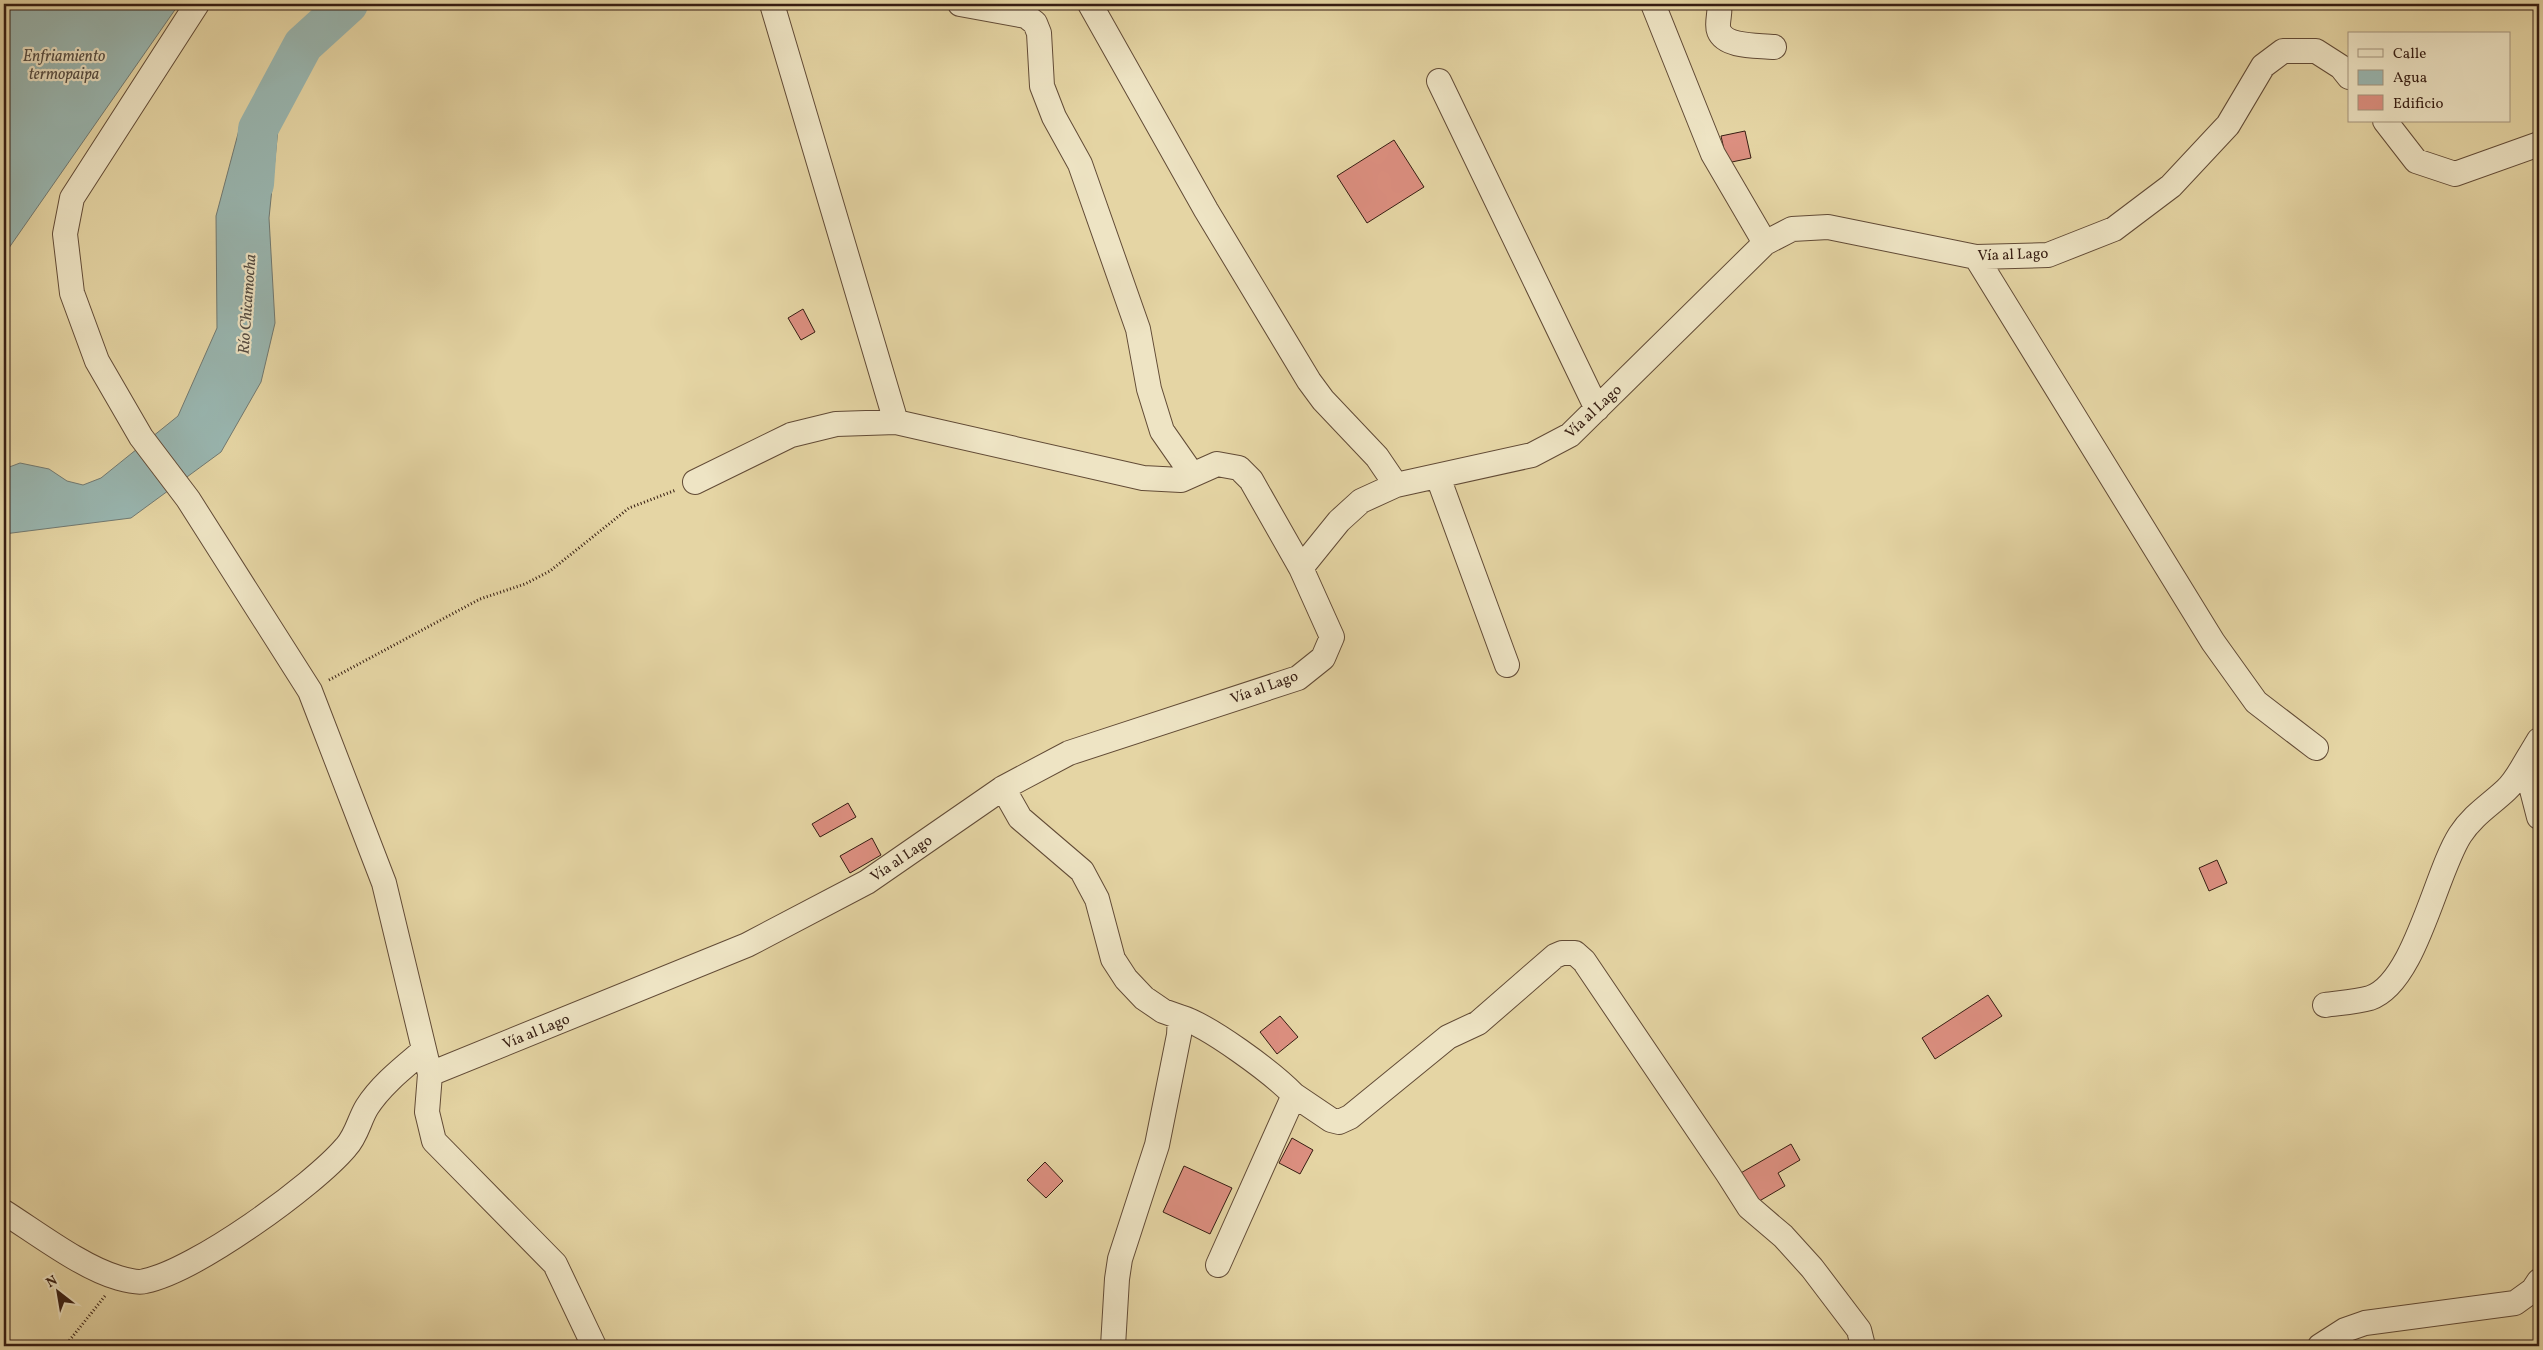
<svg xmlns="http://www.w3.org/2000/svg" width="2543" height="1350" font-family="Vollkorn,serif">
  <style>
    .water { fill: #99b6b0; stroke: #717971 }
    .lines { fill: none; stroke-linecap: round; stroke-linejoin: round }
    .river { stroke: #99b6b0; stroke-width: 40 }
    .building { fill: #dc8f80; stroke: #361d12 }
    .minor-casing { stroke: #624b36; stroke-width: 26 }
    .path { stroke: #361d12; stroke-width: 3; stroke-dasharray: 1 2.5; stroke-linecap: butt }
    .minor { stroke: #eee4c4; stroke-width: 24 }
    .labels { text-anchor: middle; stroke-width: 4.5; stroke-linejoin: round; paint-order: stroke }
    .street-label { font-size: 15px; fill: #361d12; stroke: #eee4c4 }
    .water-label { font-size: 16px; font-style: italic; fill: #544b41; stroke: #eee4c4 }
  </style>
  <rect width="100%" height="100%" fill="#e5d5a4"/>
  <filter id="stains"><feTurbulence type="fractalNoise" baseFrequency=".004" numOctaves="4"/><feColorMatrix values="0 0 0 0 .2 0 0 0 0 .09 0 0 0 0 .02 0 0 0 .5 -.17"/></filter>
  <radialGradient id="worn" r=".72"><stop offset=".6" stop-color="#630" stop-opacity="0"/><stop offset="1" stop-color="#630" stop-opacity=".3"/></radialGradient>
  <!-- water -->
  <path class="water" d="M4 4H179L4 255Z
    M278 129 269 218 275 323 261 382 221 452 131 518 4 534V469L20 463 49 469 67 481 83 485 101 478 178 416 217 328 216 216 239 130Z"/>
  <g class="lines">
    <!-- river -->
    <path class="river" d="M254 184 258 129 303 45 348 4"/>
  </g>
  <!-- building -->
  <path class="building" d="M1745 131 1751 158 1727 163 1721 136Z
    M1394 140 1424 187 1367 223 1337 176Z
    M803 309 815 332 801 340 788 318Z
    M848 803 856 817 820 837 812 824Z
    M872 838 881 855 850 873 840 856Z
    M2217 860 2227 883 2209 891 2199 868Z
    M1988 995 2002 1016 1935 1059 1922 1038Z
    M1280 1016 1298 1037 1277 1054 1260 1032Z
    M1292 1138 1313 1150 1300 1174 1279 1163Z
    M1791 1144 1800 1160 1778 1173 1785 1186 1756 1203 1739 1174Z
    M1045 1162 1063 1181 1046 1198 1027 1180Z
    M1184 1166 1232 1188 1210 1234 1163 1212Z"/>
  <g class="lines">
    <!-- minor casing -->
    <g class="minor-casing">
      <path id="minor" d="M197 4 72 198 65 234 72 293 97 361 141 437 188 499 310 691 384 883 430 1074
        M772 4 896 422
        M960 4 1026 16 1035 23 1039 33 1042 86 1054 117 1080 164 1138 329 1149 389 1162 431 1192 474
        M1090 4 1206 210 1309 381 1323 400 1377 457 1396 485
        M1653 4 1713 154 1765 243
        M1719 4C1721 12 1716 24 1719 31 1726 48 1759 45 1774 47
        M1439 81 1597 409
        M2385 121 2416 161 2455 174 2539 144
        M1976 257 2213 642 2256 702 2316 748
        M1438 477 1507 665
        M695 482 791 435 836 424 896 422 1143 478 1181 480 1217 464 1239 468 1251 480 1301 568
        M2539 740 2530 755 2531 786 2539 817
        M1003 788 1020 818 1082 871 1097 899 1113 959 1126 979 1144 998 1163 1011 1180 1017 1179 1035 1157 1145 1120 1259 1117 1279 1113 1346
        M2325 1005C2339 1003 2356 1002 2370 998 2415 983 2435 874 2460 835 2473 815 2490 805 2506 790 2516 781 2523 766 2530 755
        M1180 1017C1208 1025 1273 1073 1294 1095L1218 1265
        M1294 1095 1331 1120 1339 1122 1350 1117 1448 1037 1478 1023 1555 956 1562 953H1575L1584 961 1728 1174 1749 1207 1783 1236 1812 1268 1859 1330 1863 1346
        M4 1212C37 1233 83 1268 119 1278 126 1280 139 1283 145 1281 195 1271 313 1186 346 1147 357 1135 359 1120 367 1107 381 1085 403 1068 423 1051
        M594 1346 555 1264 434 1141 427 1112 430 1074 747 945 867 882 1003 788 1069 753 1298 678 1323 658 1332 637 1301 568 1339 521 1361 501 1396 485 1532 455 1570 435 1765 243 1792 229 1828 227 1976 257 2048 255 2114 229 2171 186 2228 125 2263 66 2283 51H2316L2341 67 2349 77
        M2320 1346 2345 1330 2365 1323 2515 1303 2533 1290 2539 1281"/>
    </g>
    <!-- path -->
    <path class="path" d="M329 680 480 599 525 584 550 571 629 508 676 490
      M65 1346 105 1296"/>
    <!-- minor -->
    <use href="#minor" class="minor"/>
  </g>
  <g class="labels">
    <!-- street labels -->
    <g class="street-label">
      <text transform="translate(2013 254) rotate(-2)" y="5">Vía al Lago</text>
      <text transform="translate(1593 411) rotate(-43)" y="5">Vía al Lago</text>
      <text transform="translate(1264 687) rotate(-20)" y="5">Vía al Lago</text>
      <text transform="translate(901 858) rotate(-34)" y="5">Vía al Lago</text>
      <text transform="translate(536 1031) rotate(-22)" y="5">Vía al Lago</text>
    </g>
    <!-- water labels -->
    <g class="water-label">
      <text x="64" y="61">Enfriamiento<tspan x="64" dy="18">termopaipa</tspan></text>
      <text transform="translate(246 304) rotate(-86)" y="6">Río Chicamocha</text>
    </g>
  </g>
  <!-- margin -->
  <rect width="2543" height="1350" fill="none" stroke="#e5d5a4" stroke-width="20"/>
  <rect x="5" y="5" width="2533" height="1340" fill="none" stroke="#361d12" stroke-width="2.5"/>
  <rect x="10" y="10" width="2523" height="1330" fill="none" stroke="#361d12"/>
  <!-- legend -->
  <rect x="2348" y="32" width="162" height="90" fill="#eee4c4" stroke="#a4947d"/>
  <rect x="2358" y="49" width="25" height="8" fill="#eee4c4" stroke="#a4947d"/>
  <text x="2393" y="58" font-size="15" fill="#361d12">Calle</text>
  <rect x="2358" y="70" width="25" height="15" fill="#99b6b0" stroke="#a4947d"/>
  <text x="2393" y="82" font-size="15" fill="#361d12">Agua</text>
  <rect x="2358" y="95" width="25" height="15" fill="#dc8f80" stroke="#a4947d"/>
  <text x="2393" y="108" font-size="15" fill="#361d12">Edificio</text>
  <!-- north arrow -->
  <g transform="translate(58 1292) rotate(329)" stroke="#eee4c4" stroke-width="4" paint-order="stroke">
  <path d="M0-4L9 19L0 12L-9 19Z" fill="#361d12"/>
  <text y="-8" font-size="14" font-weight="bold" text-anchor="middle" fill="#361d12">N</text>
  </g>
  <rect width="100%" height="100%" filter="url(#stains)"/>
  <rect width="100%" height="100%" fill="url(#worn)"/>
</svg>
